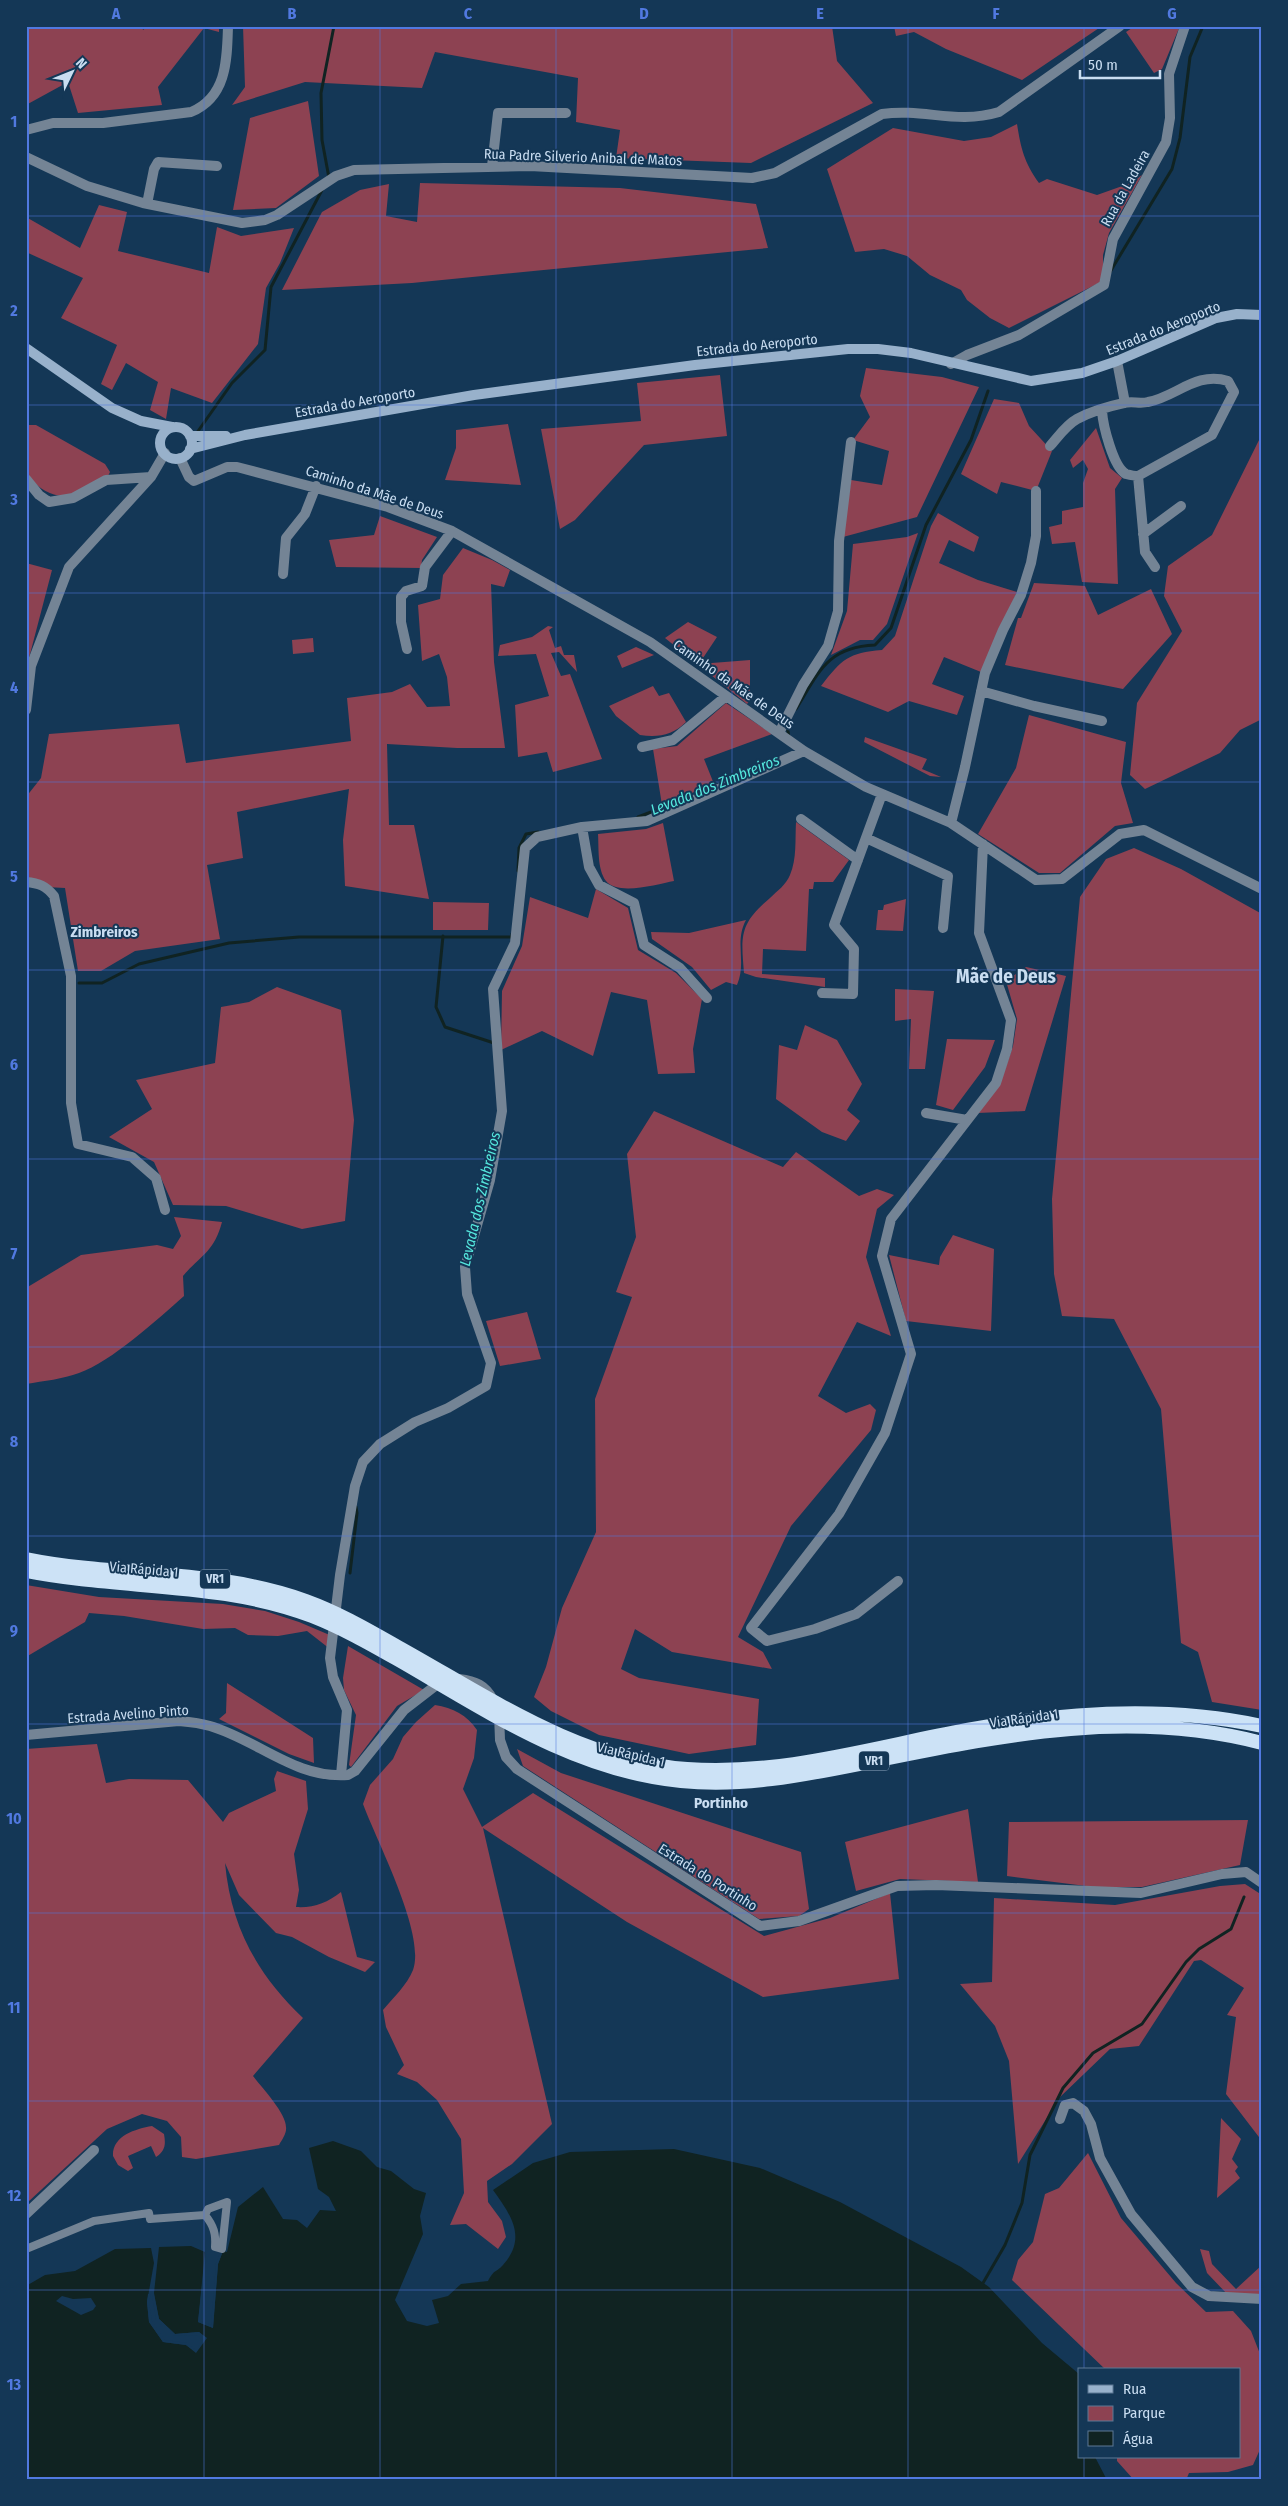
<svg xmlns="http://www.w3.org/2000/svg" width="1288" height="2506" font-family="'Fira Sans Condensed',sans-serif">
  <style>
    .green { fill: #8d4252 }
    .water { fill: #102322; fill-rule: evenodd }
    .pier { fill: #143756 }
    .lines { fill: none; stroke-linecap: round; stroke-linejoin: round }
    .stream { stroke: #102322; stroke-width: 3 }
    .pedestrian { stroke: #748495; stroke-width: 8 }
    .minor { stroke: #748495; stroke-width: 10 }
    .tertiary { stroke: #748495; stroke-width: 10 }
    .secondary { stroke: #98b1cb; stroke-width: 10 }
    .trunk { stroke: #cce2f6; stroke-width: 14 }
    .grid { fill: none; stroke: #5179e0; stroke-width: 1; stroke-opacity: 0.55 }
    .labels { text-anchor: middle; stroke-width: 4; stroke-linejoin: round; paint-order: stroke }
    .shield { fill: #143756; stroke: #93abc2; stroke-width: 1 }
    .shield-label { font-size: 12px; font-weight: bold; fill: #c9ddf1 }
    .street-label { font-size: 14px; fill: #c9ddf1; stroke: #143756 }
    .water-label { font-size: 15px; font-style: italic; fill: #55e8de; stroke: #143756 }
    .neighbourhood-label { font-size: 15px; font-weight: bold; fill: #c9ddf1; stroke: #143756 }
    .district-label { font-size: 19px; font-weight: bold; fill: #c9ddf1; stroke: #143756 }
    .neatline { fill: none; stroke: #5179e0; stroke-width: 2 }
    .grid-label { font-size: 16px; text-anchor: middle; font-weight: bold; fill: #5179e0 }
  </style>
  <rect width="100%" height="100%" fill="#143756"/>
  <!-- green -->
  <path class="green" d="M26 26H142L143 30 148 26H219V32L204 28 158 87 162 105 78 113 68 82 26 105Z
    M243 26H832L837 61 873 103 751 163 616 158 620 130 576 122 578 78 435 52 422 88 305 82 232 105 245 87Z
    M894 26H1102L1022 80 946 49 914 32 896 36Z
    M1135 26H1180L1162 69 1154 73 1126 32Z
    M308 101 319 176 276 208 233 210 250 118Z
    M1017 124C1021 149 1024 162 1039 183L1047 179 1097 195 1128 184 1142 175 1109 233 1103 255V281L1009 328 990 318 967 300 961 290 930 275 907 256 884 249 855 252 827 169 893 128 964 141 991 137Z
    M420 183 620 188 756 204 768 248 412 283 282 290 322 212 360 190 389 184 386 216 417 222Z
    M99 205 127 212 118 251 209 273 217 227 241 236 294 228 280 263 266 288 258 344 212 403 171 388 166 419 150 410 158 382 126 363 112 390 101 384 117 345 61 318 83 278 26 252V217L80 248Z
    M866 368 942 377 979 387 917 517 843 537 851 480 882 485 889 451 853 440 870 417 860 396Z
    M720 375 727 436 644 445 575 520 560 529 541 429 641 421 637 383Z
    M994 399 1019 403 1029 426 1052 451 1036 491 1001 482 997 494 961 474Z
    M508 424 521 485 445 480 456 448V430Z
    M29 425H36L105 464 110 472 108 476C73 495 59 509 26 475V427Z
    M1096 428 1110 468 1122 478 1115 489 1118 584 1082 582 1075 542 1052 544 1049 527 1062 524V511L1083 507V483L1088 469 1083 460 1073 468 1070 460Z
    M1262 434 1260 720 1240 730 1220 753 1145 789 1130 775 1137 703 1182 631 1164 596 1168 566 1212 535Z
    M938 513 979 537 974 552 949 540 939 563 978 580 1017 592 981 672 944 657 932 684 964 696 957 715 909 701 888 712 821 686C842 659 848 653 882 650L895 636 931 526Z
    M380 516 437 537 422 560 421 568 336 567 329 540 374 535Z
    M918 533 887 624 873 640H860L831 655 847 611 853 544 907 537Z
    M463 548 492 560 510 570 504 587 491 584 494 662 505 748H457L387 744 389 825H414L429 899 345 886 343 840 349 789 237 812 243 858 207 865 220 939 135 951 101 971H78L65 888 26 886V797L41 778 49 734 179 724 186 763 351 741 347 698 392 692 410 684 427 707 450 706 447 677 439 654 422 661 418 605 440 599 443 575Z
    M26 563 52 570 29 658H26Z
    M1034 583 1085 586 1098 615 1151 589 1172 634 1123 689 1005 665 1018 618H1021Z
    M688 622 717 637 699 664 750 660V700L747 704 665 638Z
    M548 626 553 627 549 630 555 648 561 646 564 655H574L577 672 559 652 551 653 561 676 570 674 602 759 553 772 547 752 518 757 515 705 549 696 536 654 498 656 500 645 532 637Z
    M313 638 314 652 293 654 292 640Z
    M636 647 654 655 622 668 617 656Z
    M653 686 659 696 669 693 686 722C673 735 658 738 640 735L616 716 609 706Z
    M726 703 772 734 704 759 714 784 662 805 653 749 677 746Z
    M1029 715 1126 742 1121 783 1133 823 1115 826 1060 873H1039L978 834 1016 768Z
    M865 737 927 759 922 769 941 777 930 776 864 742Z
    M796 822 849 860 833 882H814L813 889H809L806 951 763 949 762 974 825 978V987L756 977 744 973C741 936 739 924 770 898 777 891 786 885 790 875 797 859 795 839 796 822Z
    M663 823 674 881C658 884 618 896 606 881 597 869 599 848 598 834L646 829Z
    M1134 848 1181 869 1262 914V1710L1212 1702 1198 1652 1181 1643 1161 1409 1114 1319 1062 1316 1054 1274 1052 1199 1080 897 1106 859Z
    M596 889 628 908 638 950 676 973 702 999 693 1049 695 1073 658 1074 647 1000 611 992 593 1056 542 1031 501 1050 502 991 522 946 530 897 588 918Z
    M906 899 903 931 876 930 878 910H883L884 905Z
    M433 902 489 903 488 930H433Z
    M746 920C734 942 747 962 737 985L726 982 711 990 692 967 652 939 651 932 689 933Z
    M1026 967 1066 976 1025 1111 977 1113 1000 1084 1013 1046 1017 1019 1006 981Z
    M277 987 341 1010 354 1120 345 1221 302 1229 226 1206 173 1205 154 1162 109 1137 152 1109 136 1080 215 1063 221 1007 249 1002Z
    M895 989 934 991 925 1069H909L911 1019 895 1021Z
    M805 1025 837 1040 862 1084 847 1110 860 1121 846 1141 822 1132 776 1099 779 1045 797 1050Z
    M947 1039 995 1040 985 1067 953 1110 936 1105Z
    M654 1111 783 1167 796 1152 859 1196 877 1189 894 1195 877 1209 866 1257 891 1336 857 1322 818 1396 846 1413 870 1404 876 1410 871 1430 791 1526 738 1637 763 1652 772 1669 672 1652 635 1629 621 1669 639 1678 759 1699 756 1745 689 1754 599 1735 551 1711 534 1697 546 1667 562 1608 596 1532 595 1399 632 1297 616 1292 636 1237 627 1154Z
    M174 1217 222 1222C214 1252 201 1255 183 1276L184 1296C158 1319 111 1362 79 1373 63 1379 44 1381 26 1384V1288L81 1255 157 1245 173 1249 181 1236Z
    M953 1235 994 1249 991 1331 906 1321 889 1255 939 1265 940 1257Z
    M527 1312 541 1359 500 1366 486 1321Z
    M26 1585 99 1597 223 1604 265 1611 299 1622 332 1636 330 1649 307 1631 278 1636 248 1635 235 1628 203 1629 124 1616 89 1613 85 1622 26 1657Z
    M348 1646 424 1690 397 1706 351 1767 349 1765 356 1715 344 1690 343 1678Z
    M227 1683 313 1738 314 1763 289 1754 219 1719 226 1713Z
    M435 1705C453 1708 467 1715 477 1730L474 1758 463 1789 482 1827 533 1793 764 1936 830 1918 890 1893 899 1979 763 1997 627 1922 483 1828 552 2124 512 2164 487 2181 488 2202 502 2221 506 2237 498 2249 466 2224 450 2225 464 2193 461 2139 437 2100 417 2082 397 2074 404 2065 386 2027 383 2010C393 1998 407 1985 413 1970 426 1934 377 1842 363 1804L370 1785 393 1759 403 1737 416 1722Z
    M97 1744 106 1783 129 1779 188 1780 223 1822 229 1813 276 1791 274 1779 277 1771 306 1781 308 1809 294 1854 299 1890 296 1907C314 1908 327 1903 341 1892L357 1957 375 1962 365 1972 329 1957 292 1937 276 1933 239 1895 225 1863C231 1927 257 1974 303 2018L253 2076C262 2088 286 2113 286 2127 287 2133 282 2140 279 2145L196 2159 182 2157 181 2137 167 2121 142 2114 107 2129 28 2202 26 2200V1749Z
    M517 1749 561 1773 801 1852 809 1909 799 1916 759 1919 523 1766Z
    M968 1809 978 1882 900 1879 856 1891 845 1842Z
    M1248 1820 1240 1865 1142 1887H1094L1007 1876 1009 1822Z
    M1245 1884 1262 1895V2141L1226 2094 1236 2017 1227 2015 1244 1988 1201 1960 1194 1961 1139 2046 1110 2049 1060 2097 1018 2164 1009 2061 995 2026 960 1984 992 1982 994 1898 1115 1905 1220 1886Z
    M1221 2118 1241 2139 1232 2159 1238 2167 1235 2171 1240 2178 1217 2198Z
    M152 2126 164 2134C166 2145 165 2151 156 2157L151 2146 128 2156 133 2168 128 2171 118 2165 113 2156C112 2136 135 2129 152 2126Z
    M1088 2153 1121 2218 1176 2283 1206 2312 1233 2311 1251 2331 1262 2359V2445L1253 2465 1228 2472 1189 2473 1186 2480H1134L1117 2461V2457H1239V2370H1106L1012 2280 1018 2260 1033 2242 1045 2194 1059 2188Z
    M1200 2249 1209 2251 1212 2264 1236 2289 1262 2265V2294L1228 2295 1207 2273Z"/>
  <!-- water -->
  <path class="water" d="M333 2141 361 2151 377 2167 391 2171 414 2189 426 2193 420 2216 423 2234 395 2300 407 2321 427 2326 439 2323 432 2300 448 2296 461 2284 488 2281C495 2268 496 2273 503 2265 528 2237 510 2214 493 2190L533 2163 570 2152 674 2149 760 2168 840 2202 961 2267 989 2287 1042 2343 1079 2374V2457H1095L1107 2480H26V2286L45 2275 75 2271 115 2249 151 2248 154 2263 147 2302 149 2322 163 2342 186 2345 196 2352 206 2338 199 2332 175 2334 159 2319 154 2293 159 2247 191 2246 205 2252 198 2322 213 2328 218 2264 223 2251 227 2252 238 2207 263 2187 283 2219 297 2220 307 2228 320 2210 336 2211 329 2197 318 2189 309 2148ZM62 2296 73 2299 91 2298 96 2306 93 2310 81 2315 56 2301Z"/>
  <!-- pier -->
  <path class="pier" d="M206 2250 201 2321 211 2325 216 2263 220 2251H223L218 2264 213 2328 198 2322Z
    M148 2294H151L149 2302 152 2321 165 2340 187 2343 195 2349 203 2339 198 2335 173 2336 156 2320 152 2295H154L159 2319 175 2334 199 2332 207 2338 196 2353 186 2345 163 2342 149 2322 147 2302Z"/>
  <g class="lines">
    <!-- stream -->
    <path class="stream" d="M329 178 322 140 321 93 334 26
      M1110 272 1172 169 1180 138 1190 57 1203 26
      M196 434 232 383 265 350 271 287 322 190
      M796 709C819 672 827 647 875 645L891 628 926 525 971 440 988 391
      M787 725 789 738
      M638 817 672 804
      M518 871 519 848 526 834 538 832
      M443 936 436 1007 445 1027 494 1043
      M79 983H102L139 964 229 943 299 937H512V934
      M350 1573 357 1513 356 1507
      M983 2283 1005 2245 1022 2203 1030 2155 1063 2088 1093 2053 1142 2024 1186 1962 1199 1949 1231 1929 1244 1897"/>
    <!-- pedestrian -->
    <path class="pedestrian" d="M26 2249 94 2221 149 2213 150 2219 205 2215C214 2226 216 2234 215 2247L222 2249 227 2202 208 2209 205 2215"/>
    <!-- minor -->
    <path class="minor" d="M26 130 53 123H103L191 112C227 97 227 60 228 26
      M26 157 87 186 143 203 242 223 265 220 277 215 336 176 354 170 530 166 752 178 775 173 882 114C925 108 956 125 999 112L1120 26
      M492 166 498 113H566
      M147 204 154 169 158 162 217 166
      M1117 361 1125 403
      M951 364 967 355 1019 335 1104 285 1113 239 1166 142 1170 118 1169 74 1185 26
      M1050 446C1058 437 1066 425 1077 419 1090 412 1110 406 1124 403 1132 401 1140 404 1148 402 1176 397 1196 371 1228 381L1234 392 1212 435 1138 476C1135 476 1130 475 1126 474 1113 467 1103 425 1102 411
      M180 458 189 477 194 481 227 467H237L388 507 452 531 650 642 804 751 866 787 951 823 1036 880 1062 879 1120 834 1144 830 1262 889
      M1138 476 1145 552 1155 567
      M26 479 39 495 49 502 73 498 106 480 151 477
      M1143 534 1181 506
      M283 574 286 538 305 514 316 486
      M407 649 401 622V597L406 591 422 586 425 567 452 531
      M981 691 1034 706 1102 721
      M26 710 31 666 69 567 151 477 165 453
      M779 733 803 685 828 646 838 611 839 541 851 442
      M642 747 673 740 725 697
      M801 819 858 860
      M951 823 965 767 985 673 1003 630 1021 595 1031 563 1036 536V491
      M582 827 589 867 599 885 634 903 644 945 680 968 707 998
      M866 838 948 876 943 928
      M26 882C39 883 46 886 54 896L71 976V1103L78 1144 132 1157 156 1178 165 1210
      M822 993 853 994 854 949 834 925 882 794
      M926 1113 967 1120
      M898 1581 856 1614 815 1629 767 1641 751 1628 839 1514 885 1433 911 1354 882 1256 891 1219 996 1083 1007 1049 1011 1020 979 933 983 844
      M341 1775 347 1710 333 1677 330 1658 340 1575 355 1486 363 1462 380 1444 415 1422 448 1408 486 1386 491 1363 467 1294 465 1267 490 1180 502 1111 493 989 515 943 525 848 537 837 582 827 647 821 804 751
      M1060 2119 1065 2105 1073 2103 1084 2111 1091 2124 1100 2158 1131 2214 1192 2287 1209 2296 1262 2299
      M26 2214 94 2150"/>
    <!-- tertiary -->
    <path class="tertiary" d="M459 1679C475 1681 486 1685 493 1700
      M499 1714 500 1740 506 1757 517 1769 760 1926 799 1921 897 1886 936 1885 1141 1893 1222 1874 1246 1872 1262 1883
      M26 1735 179 1721C190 1722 200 1723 210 1726 258 1740 295 1779 348 1775L355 1771 404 1710 439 1683 445 1682"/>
    <!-- secondary -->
    <path class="secondary" d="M26 348 112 408 141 421 172 427
      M160 443a16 16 0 1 1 32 0a16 16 0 1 1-32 0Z
      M190 436H226
      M190 449 245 435 474 395 695 365 848 349H878L911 353 1031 381 1082 373 1117 361 1216 318 1237 314 1262 315"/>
    <!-- trunk -->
    <path class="trunk" d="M26 1559C119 1578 216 1568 306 1601 339 1613 368 1630 398 1647 490 1698 579 1761 687 1769 781 1776 875 1747 967 1730 1064 1712 1165 1705 1262 1726
      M26 1571C122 1590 220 1581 312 1616 345 1629 374 1646 404 1663 492 1714 577 1771 681 1781 748 1788 813 1773 879 1760 1008 1734 1131 1709 1262 1743"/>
  </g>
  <!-- grid -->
  <path class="grid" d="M204 26V2480M380 26V2480M556 26V2480M732 26V2480M908 26V2480M1084 26V2370M26 216H1262M26 405H1262M26 593H1262M26 782H1262M26 970H1262M26 1159H1262M26 1347H1262M26 1536H1262M26 1724H1262M26 1913H1262M26 2101H1262M26 2290H1262M1084 2457V2480"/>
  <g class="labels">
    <!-- shield labels -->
    <g class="shield">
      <rect x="200" y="1569.5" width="30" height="19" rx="4"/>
      <rect x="859" y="1751.5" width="30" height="19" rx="4"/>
    </g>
    <g class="shield-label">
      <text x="215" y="1583">VR1</text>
      <text x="874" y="1765">VR1</text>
    </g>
    <!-- street labels -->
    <g class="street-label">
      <text transform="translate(583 157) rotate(2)" y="5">Rua Padre Silverio Anibal de Matos</text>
      <text transform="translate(1125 188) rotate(-61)" y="5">Rua da Ladeira</text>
      <text transform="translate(1163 328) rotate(-22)" y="5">Estrada do Aeroporto</text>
      <text transform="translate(757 345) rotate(-6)" y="5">Estrada do Aeroporto</text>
      <text transform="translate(355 402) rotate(-10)" y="5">Estrada do Aeroporto</text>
      <text transform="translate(375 492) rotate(18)" y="5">Caminho da Mãe de Deus</text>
      <text transform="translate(734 684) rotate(35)" y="5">Caminho da Mãe de Deus</text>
      <text transform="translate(144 1569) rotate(5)" y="5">Via Rápida 1</text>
      <text transform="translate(128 1714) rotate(-4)" y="5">Estrada Avelino Pinto</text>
      <text transform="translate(1024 1718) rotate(-8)" y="5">Via Rápida 1</text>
      <text transform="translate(631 1754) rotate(13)" y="5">Via Rápida 1</text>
      <text transform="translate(708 1877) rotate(32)" y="5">Estrada do Portinho</text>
    </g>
    <!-- water labels -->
    <g class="water-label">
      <text transform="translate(715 785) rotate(-22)" y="5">Levada dos Zimbreiros</text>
      <text transform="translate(480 1199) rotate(-77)" y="5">Levada dos Zimbreiros</text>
    </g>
    <!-- neighbourhood labels -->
    <g class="neighbourhood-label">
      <text x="104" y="937">Zimbreiros</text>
      <text x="721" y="1808">Portinho</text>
    </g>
    <!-- district labels -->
    <g class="district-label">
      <text x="1006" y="983">Mãe de Deus</text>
    </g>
  </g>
  <!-- border -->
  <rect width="1288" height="2506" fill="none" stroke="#143756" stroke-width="55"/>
  <!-- legend -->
  <rect x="1078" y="2368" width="162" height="90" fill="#143756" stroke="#5c7994"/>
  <rect x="1088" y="2385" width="25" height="8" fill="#98b1cb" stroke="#5c7994"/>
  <text x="1123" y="2394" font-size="15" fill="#c9ddf1">Rua</text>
  <rect x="1088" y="2406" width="25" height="15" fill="#8d4252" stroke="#5c7994"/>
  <text x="1123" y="2418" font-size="15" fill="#c9ddf1">Parque</text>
  <rect x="1088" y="2431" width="25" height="15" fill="#102322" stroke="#5c7994"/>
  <text x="1123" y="2444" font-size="15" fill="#c9ddf1">Água</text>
  <!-- north arrow -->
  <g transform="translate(72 72) rotate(47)" stroke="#143756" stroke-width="4" paint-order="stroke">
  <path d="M0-4L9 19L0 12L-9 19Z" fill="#c9ddf1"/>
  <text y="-8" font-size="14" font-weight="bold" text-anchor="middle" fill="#c9ddf1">N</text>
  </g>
  <!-- scale -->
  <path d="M1080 70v8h80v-8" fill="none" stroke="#c9ddf1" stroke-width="2.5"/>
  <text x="1088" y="70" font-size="15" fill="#c9ddf1" stroke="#143756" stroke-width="4" paint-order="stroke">50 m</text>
  <rect x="28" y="28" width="1232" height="2450" class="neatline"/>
  <g class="grid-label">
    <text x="116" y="19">A</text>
    <text x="292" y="19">B</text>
    <text x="468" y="19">C</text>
    <text x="644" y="19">D</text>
    <text x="820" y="19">E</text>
    <text x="996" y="19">F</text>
    <text x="1172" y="19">G</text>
    <text x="14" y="127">1</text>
    <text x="14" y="316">2</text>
    <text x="14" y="505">3</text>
    <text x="14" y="693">4</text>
    <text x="14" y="882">5</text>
    <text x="14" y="1070">6</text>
    <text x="14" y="1259">7</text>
    <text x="14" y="1447">8</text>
    <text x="14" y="1636">9</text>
    <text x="14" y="1824">10</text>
    <text x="14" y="2013">11</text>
    <text x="14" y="2201">12</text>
    <text x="14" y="2390">13</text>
  </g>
</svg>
